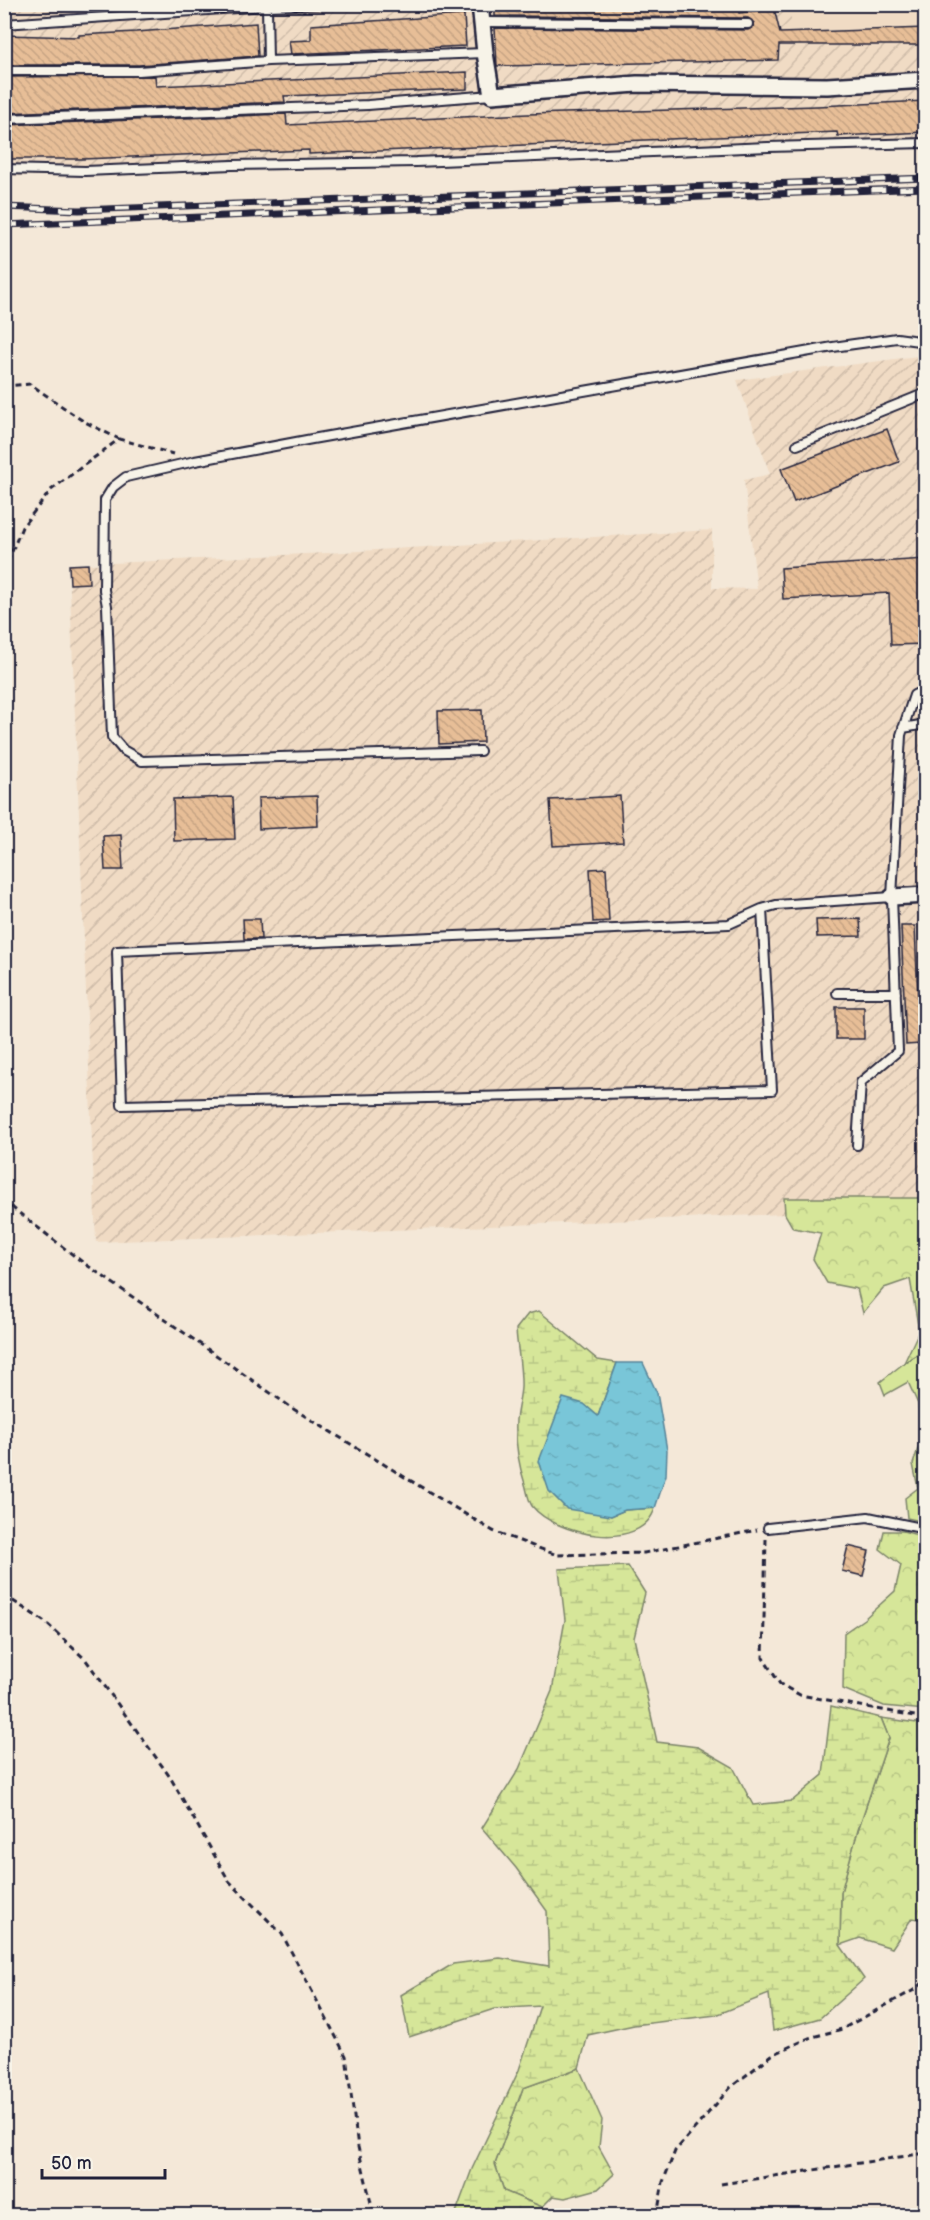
<svg xmlns="http://www.w3.org/2000/svg" width="930" height="2220" font-family="'Balsamiq Sans',sans-serif">
  <style>
    .built { fill: #f0dbc4 }
    .industrial { fill: url(#industrial-furrows) }
    .grass { fill: #d6e699; stroke: #7c846a; stroke-width: 1.5 }
    .forest { fill: url(#forest-crowns); stroke: #7c846a; stroke-width: 1.5 }
    .wetland { fill: url(#wetland-marsh); stroke: #7c846a; stroke-width: 1.5 }
    .water { fill: url(#water-ripples); stroke: #568499; stroke-width: 1.5 }
    .building { fill: url(#building-back-hatch); stroke: #22223b; stroke-width: 1.5 }
    .lines { fill: none; stroke-linecap: round; stroke-linejoin: round }
    .service-casing { stroke: #22223b; stroke-width: 12 }
    .minor-casing { stroke: #22223b; stroke-width: 20 }
    .path { stroke: #22223b; stroke-width: 3; stroke-dasharray: 6 4.5; stroke-linecap: butt }
    .service { stroke: #f7f3e8; stroke-width: 8 }
    .minor { stroke: #f7f3e8; stroke-width: 15 }
    .rail-casing { stroke: #22223b; stroke-width: 7 }
    .rail { stroke: #f7f3e8; stroke-width: 4.5; stroke-dasharray: 14; stroke-linecap: butt }
  </style>
  <defs>
    <pattern id="industrial-furrows" width="10" height="10" patternUnits="userSpaceOnUse" patternTransform="scale(1.5)"><rect width="10" height="10" fill="#f0dbc4"/><path d="M-1 1l2-2M0 10L10 0M9 11l2-2" fill="none" stroke="#cebca9"/></pattern>
    <pattern id="forest-crowns" width="20" height="18" patternUnits="userSpaceOnUse" patternTransform="scale(1.5)"><rect width="20" height="18" fill="#d6e699"/><path d="M2 6a3 3 0 1 1 6 0M12 15a3 3 0 1 1 6 0" fill="none" stroke="#b7c585"/></pattern>
    <pattern id="wetland-marsh" width="20" height="14" patternUnits="userSpaceOnUse" patternTransform="scale(1.5)"><rect width="20" height="14" fill="#d6e699"/><path d="M1 5h8M5 5V1M11 12h8M15 12V8" fill="none" stroke="#b7c585"/></pattern>
    <pattern id="water-ripples" width="26" height="14" patternUnits="userSpaceOnUse" patternTransform="scale(1.5)"><rect width="26" height="14" fill="#79c6d8"/><path d="M2 4q2-2 4 0t4 0M15 11q2-2 4 0t4 0" fill="none" stroke="#68aaba"/></pattern>
    <pattern id="building-back-hatch" width="6" height="6" patternUnits="userSpaceOnUse" patternTransform="scale(1.5)"><rect width="6" height="6" fill="#e7be97"/><path d="M-1 5l2 2M0 0l6 6M5-1l2 2" fill="none" stroke="#c6a383"/></pattern>
  </defs>
  <rect width="100%" height="100%" fill="#f4e8d8"/>
  <filter id="ink" filterUnits="userSpaceOnUse"><feTurbulence type="fractalNoise" baseFrequency=".0167" numOctaves="2"/><feDisplacementMap in="SourceGraphic" scale="12" xChannelSelector="R" yChannelSelector="G"/><feConvolveMatrix kernelMatrix="1 2 1 2 8 2 1 2 1" color-interpolation-filters="sRGB"/></filter>
  <g filter="url(#ink)">
    <!-- built -->
    <path class="built" d="M791 5H925V28L791 32Z"/>
    <!-- industrial -->
    <path class="industrial" d="M4 5H791V32L925 28V143L309 166 124 175 5 176Z
      M925 355 926 883 921 884 926 991 925 1198H784L785 1214 96 1242 69 565 326 553 712 530V588L757 589 744 480 770 474 737 380Z"/>
    <!-- grass -->
    <path class="grass" d="M925 1350V1522L907 1518 905 1498 918 1488 913 1464 922 1436 918 1404 908 1382 885 1395 880 1382 904 1363Z"/>
    <!-- forest -->
    <path class="forest" d="M784 1198H925V1350L904 1363 919 1331 910 1279 884 1288 863 1313 857 1289 827 1283 813 1259 821 1233 793 1228 785 1214Z
      M884 1531H903L925 1537V1710L884 1706 843 1689 844 1633 864 1619 895 1591 901 1565 880 1549Z
      M881 1718 917 1723 926 1728 925 1920 912 1918 892 1948 860 1938 840 1945 841 1891 858 1830 889 1738Z
      M579 2068 602 2120 599 2147 614 2174 598 2189 565 2198 553 2196 542 2207 504 2191 495 2164 523 2088Z"/>
    <!-- wetland -->
    <path class="wetland" d="M539 1311 598 1360 617 1363 598 1416 611 1516 625 1510 655 1508C641 1554 555 1535 532 1506 528 1500 527 1490 525 1484 518 1463 515 1442 516 1420 517 1410 520 1399 521 1388 522 1369 517 1348 516 1329L528 1314Z
      M628 1566 645 1593 634 1638 657 1742 698 1747 733 1767 753 1805 792 1801 823 1775 831 1706 881 1718 889 1738 858 1830 841 1892 840 1945 864 1979 820 2018 773 2031 769 1994 716 2015 634 2025 588 2035 579 2068 523 2088 495 2164 504 2191 542 2207 550 2215H455L472 2169 519 2070 540 2006 494 2009 409 2037 401 1995 453 1964 500 1958 549 1966 547 1911 516 1868 482 1828 519 1769 552 1691 565 1620 559 1569Z"/>
    <!-- water -->
    <path class="water" d="M617 1363H643L657 1393 667 1450 666 1475 655 1508 625 1510 611 1516 567 1509 549 1491 539 1461 563 1398 584 1404 598 1416Z"/>
    <!-- building -->
    <path class="building" d="M495 4H736L739 13 774 8 780 33 926 28V45H779L778 60 497 66 495 28 748 30 753 27 754 23 748 18 495 16Z
      M464 15 466 46 291 54 289 41 311 40V25Z
      M256 23 258 56 139 65H4V35L79 37V35L136 32Z
      M467 72V89L284 96 285 102 4 113V77L155 76 156 86Z
      M926 101V132L838 136 837 132 309 154V150L82 159H4V125L286 114 287 125 528 114 817 106Z
      M887 429 899 462 794 502 781 469Z
      M926 559V644L891 645 889 593 783 599 781 568Z
      M88 564 89 583 70 584 69 565Z
      M482 710 483 742 439 744 438 711Z
      M317 796 318 826 259 829 258 798Z
      M620 796 623 842 553 846 550 800Z
      M233 797 235 839 174 841 173 799Z
      M121 835 123 870H105L103 836Z
      M606 868 609 921 593 922 590 869Z
      M243 919H260L261 939H244Z
      M860 919 861 936 817 937 816 920Z
      M901 926H915L920 1044 906 1045Z
      M836 1007H864V1039H836Z
      M848 1546 869 1551 863 1576 842 1571Z"/>
    <g class="lines">
      <!-- service casing -->
      <g class="service-casing">
        <path id="service" d="M267 6 268 61
          M482 22 748 24
          M4 24 267 6 329 4
          M4 71H139L268 61 485 53
          M4 119 368 105 492 95
          M4 169 85 171 232 165 416 162 768 147 926 143
          M797 445 926 393
          M903 728 926 724
          M480 751 142 761 123 750 112 737 107 606 104 590 105 500 113 487 126 477 195 461 312 439 833 347 897 338 926 342
          M762 909 772 1090 122 1105 117 951 729 924 762 909 776 905 892 897
          M837 993H896
          M857 1145 861 1082 898 1051 892 897 901 735 914 695 926 689
          M768 1528 868 1517 926 1529"/>
      </g>
      <!-- minor casing -->
      <g class="minor-casing">
        <path id="minor" d="M480 4 485 53 492 95 637 84 827 86 926 80
          M892 897 926 895"/>
      </g>
      <!-- path -->
      <path class="path" d="M4 386 30 384 83 421 119 439
        M4 571 22 527 51 490 119 439 173 454
        M4 1199 14 1209 81 1261 295 1410 493 1531 557 1555 644 1553 757 1530
        M766 1539 763 1658 780 1684 800 1695 926 1718
        M4 1595 45 1622 86 1660 170 1777 229 1881 282 1934 346 2056 358 2147 374 2216
        M721 2184 926 2153
        M657 2216 663 2182 675 2151 731 2087 772 2055 809 2038 842 2029 916 1989 926 1980"/>
      <!-- service -->
      <use href="#service" class="service"/>
      <!-- minor -->
      <use href="#minor" class="minor"/>
      <!-- rail casing -->
      <g class="rail-casing">
        <path id="rail" d="M4 207 79 210 926 178
          M4 225 926 188"/>
      </g>
      <!-- rail -->
      <use href="#rail" class="rail"/>
    </g>
  </g>
  <!-- margin -->
  <rect width="930" height="2220" fill="none" stroke="#f7f3e8" stroke-width="24"/>
  <rect x="12" y="12" width="906" height="2196" fill="none" stroke="#22223b" stroke-width="2" filter="url(#ink)"/>
  <!-- scale -->
  <path d="M42 2169v9h123v-9" fill="none" stroke="#22223b" stroke-width="3"/>
  <text x="51" y="2169" font-size="18" fill="#22223b" stroke="#f7f3e8" stroke-width="4.5" paint-order="stroke">50 m</text>
</svg>
